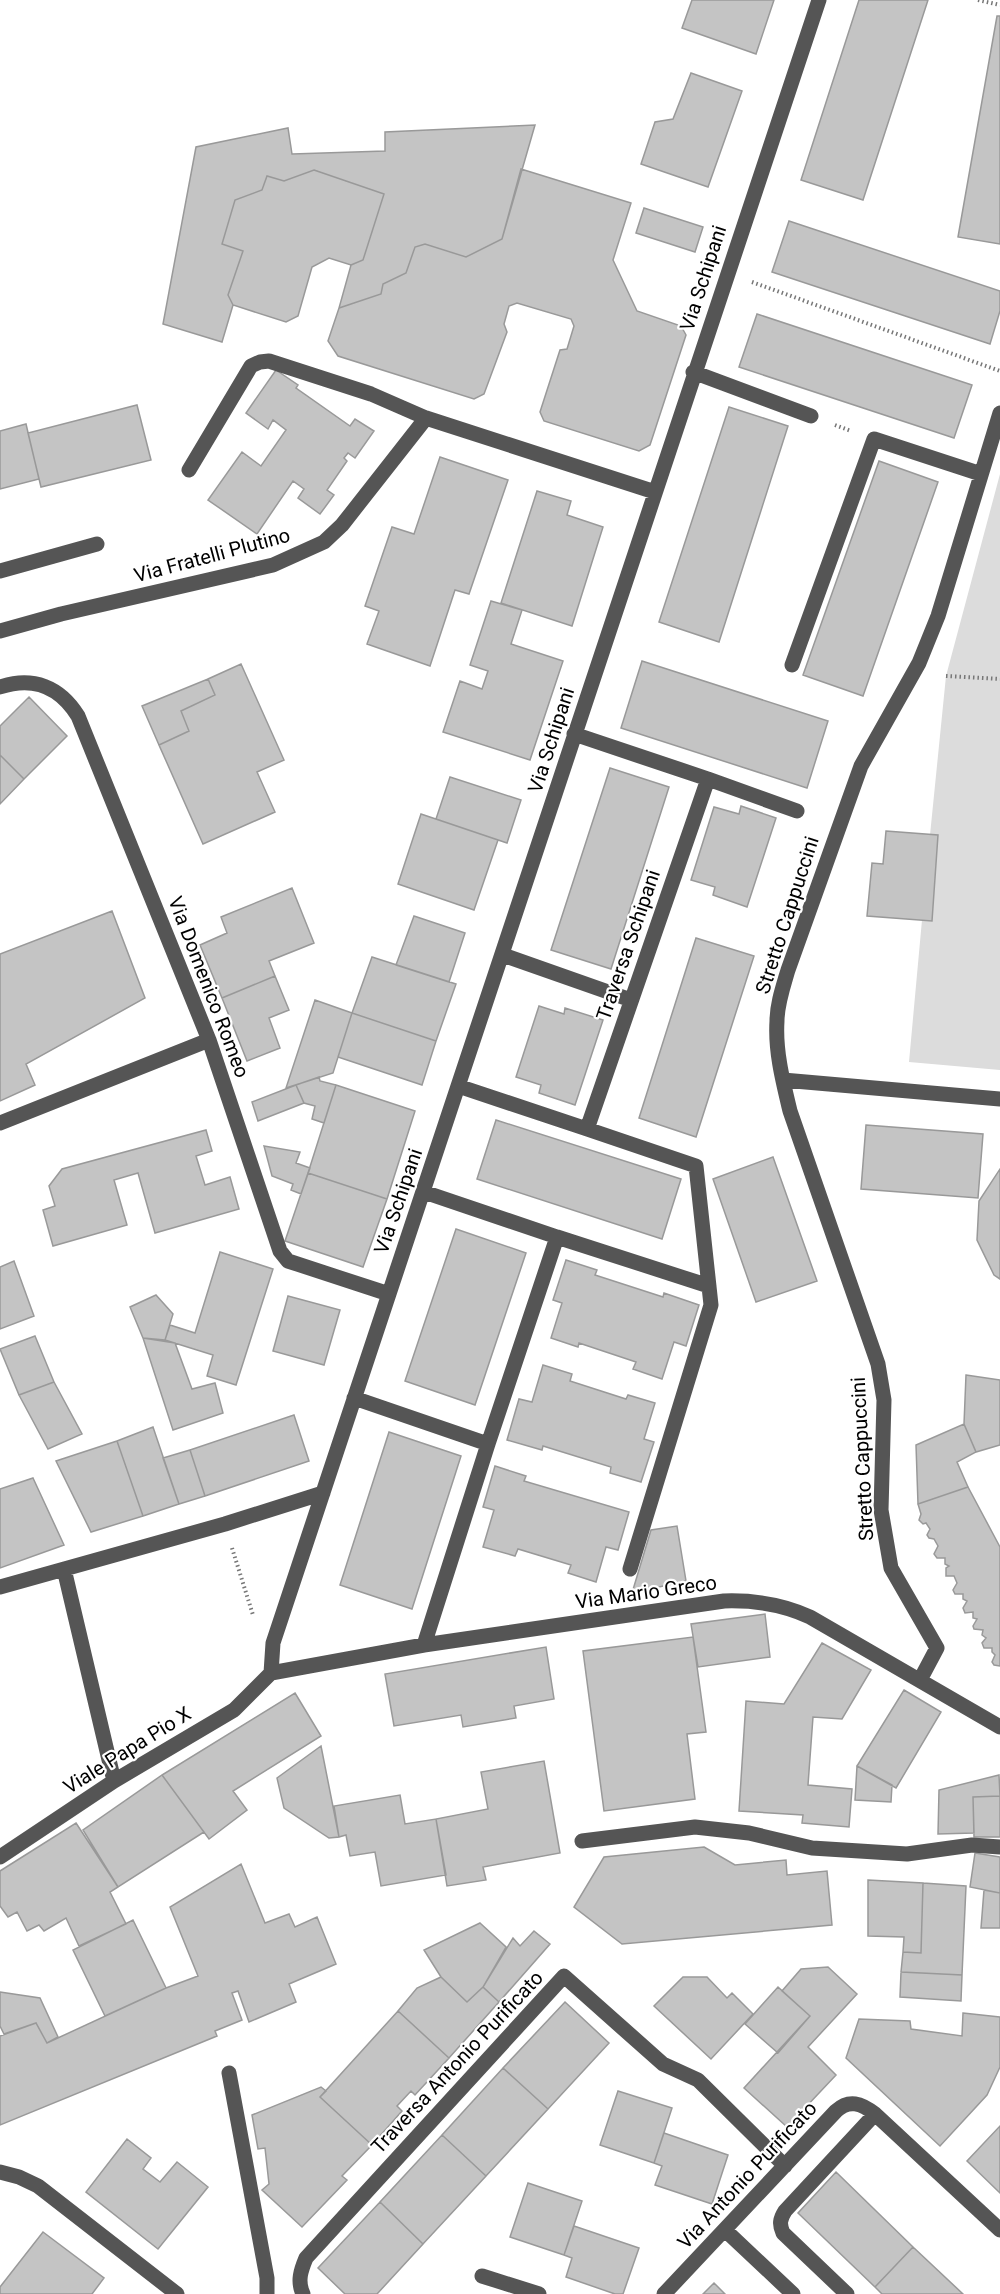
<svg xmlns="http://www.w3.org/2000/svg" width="1000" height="2294" font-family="Roboto,sans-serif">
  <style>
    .green { fill: #dcdcdc }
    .building { fill: #c4c4c4; stroke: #999; stroke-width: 1.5 }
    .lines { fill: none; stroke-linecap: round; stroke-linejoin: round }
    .path { stroke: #777; stroke-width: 4; stroke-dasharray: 1.5 3; stroke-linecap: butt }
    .minor { stroke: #555; stroke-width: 15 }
    .labels { text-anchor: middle; stroke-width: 4.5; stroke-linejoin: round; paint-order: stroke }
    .street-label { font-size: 20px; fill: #000; stroke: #fff }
  </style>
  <rect width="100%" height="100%" fill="#fff"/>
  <!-- green -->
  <path class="green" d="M1000 474V1070L909 1062 922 920 932 921 938 835H930L946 676Z"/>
  <!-- building -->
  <path class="building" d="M692 0H774L756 54 682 28Z
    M859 0H928L863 200 801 180Z
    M997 16H1000V244L958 237Z
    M691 73 742 91 708 187 641 164 655 122 673 119Z
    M535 125 502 239 466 257 425 244 415 247 406 273 383 284 381 294 339 308 351 265 363 260 384 194 314 170 284 181 267 176 262 190 235 200 222 244 243 251 228 295 233 305 222 342 163 324 196 147 288 128 292 154 385 151V132Z
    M521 169 631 203 613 260 637 311 681 326 686 335 650 445 639 451 544 421 540 412 560 350 567 349 574 326 571 319 517 303 509 306 504 324 507 332 484 394 474 399 338 356 328 341 339 308 381 294 383 284 406 273 415 247 425 244 466 257 502 239Z
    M314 170 384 194 363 260 351 265 329 258 312 267 298 316 286 322 233 305 228 295 243 251 222 244 235 200 262 190 267 176 284 181Z
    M644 208 703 227 695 252 636 233Z
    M789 221 1000 291V311L990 344 772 272Z
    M757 314 972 385 954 438 739 367Z
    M276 370 298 385 296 388 350 426 355 419 374 431 355 458 348 453 344 458 347 461 327 490 334 495 320 514 298 498 304 489 293 481 257 534 208 500 242 452 261 466 286 430 273 420 268 429 246 413Z
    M137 405 151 460 41 487 28 433Z
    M729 407 788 426 719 642 659 622Z
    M26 424 39 479 0 489V431Z
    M440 457 508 480 469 594 455 590 430 666 367 644 379 611 365 606 392 527 414 534Z
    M879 461 938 482 863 696 803 675Z
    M537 491 571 501 567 515 603 527 572 626 501 603Z
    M491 601 522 610 511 644 563 661 530 760 443 732 460 681 482 689 488 671 470 665Z
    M642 661 828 721 807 788 621 728Z
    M241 664 284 760 257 772 275 812 203 844 159 745 189 731 181 711 215 695 208 679Z
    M208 679 215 695 181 711 189 731 159 745 142 706Z
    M29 697 67 736 24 779 0 755V726Z
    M0 755 24 779 0 804Z
    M610 768 669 787 611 969 551 950Z
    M450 777 521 800 507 843 436 819Z
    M741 806 776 818 747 907 713 895 715 887 691 880 714 807 739 814Z
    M421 814 498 840 474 910 398 884Z
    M886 831 938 835 932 921 867 916 872 863 883 864Z
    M292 888 314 943 269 961 275 976 222 998 200 945 227 933 221 917Z
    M112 911 145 998 26 1064 35 1085 0 1101V954Z
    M414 916 465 933 449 982 396 965Z
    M696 938 754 956 696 1137 639 1118Z
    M372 957 456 984 436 1041 352 1013Z
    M275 976 289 1010 269 1018 280 1048 247 1061 222 998Z
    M315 1000 352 1013 333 1073 286 1088Z
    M539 1006 564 1014 565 1008 603 1020 575 1105 539 1093 541 1085 516 1077Z
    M352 1013 436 1041 422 1085 338 1057Z
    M319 1077 320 1081 336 1085 324 1123 312 1119 315 1106 304 1103 296 1085Z
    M296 1085 304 1103 258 1121 252 1102Z
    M336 1085 415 1111 387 1199 308 1173Z
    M496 1120 681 1179 662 1239 477 1179Z
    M866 1125 983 1134 978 1198 861 1189Z
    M206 1130 212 1151 196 1156 205 1185 230 1177 239 1209 155 1233 138 1173 114 1180 127 1225 53 1246 43 1210 55 1206 49 1186 62 1169Z
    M264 1146 300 1152 296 1163 310 1168 301 1194 291 1190 293 1184 272 1176Z
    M773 1157 817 1281 756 1302 713 1179Z
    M1000 1169V1279L994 1275 977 1240 979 1201Z
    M308 1173 387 1199 363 1267 285 1241Z
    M456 1229 526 1253 475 1405 405 1381Z
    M220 1252 273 1269 236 1385 207 1376 213 1355 165 1340 170 1325 195 1333Z
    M566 1260 597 1270 595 1275 663 1297 664 1293 699 1305 686 1346 674 1342 662 1379 633 1369 636 1362 579 1343 578 1347 551 1338 562 1303 553 1300Z
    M14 1261 34 1316 0 1329V1267Z
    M156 1295 173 1314 165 1340 143 1338 130 1307Z
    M288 1296 340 1310 324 1365 273 1351Z
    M35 1336 54 1382 19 1395 0 1349Z
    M143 1338 175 1343 192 1389 215 1383 223 1413 173 1430Z
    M543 1365 572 1374 570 1381 626 1399 628 1395 655 1403 644 1439 654 1442 641 1482 610 1473 611 1467 543 1446 542 1450 507 1440 519 1399 532 1402Z
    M966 1375 1000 1380V1445L976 1452 964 1424Z
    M54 1382 82 1434 48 1449 19 1395Z
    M294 1415 309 1461 205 1496 190 1450Z
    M964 1424 976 1452 957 1462 968 1487 918 1504 916 1445Z
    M153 1427 179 1504 143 1516 117 1441Z
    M389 1432 461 1456 412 1609 340 1585Z
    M117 1441 143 1516 91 1532 56 1461Z
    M190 1450 205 1496 179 1504 163 1458Z
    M495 1466 526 1476 524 1481 629 1512 618 1550 606 1547 596 1582 568 1573 571 1565 518 1549 515 1556 483 1547 494 1510 483 1507Z
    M33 1478 64 1545 0 1568V1489Z
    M968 1487 1000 1547V1666L994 1665 992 1662 995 1655 992 1652V1648H984L982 1643 986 1638 982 1635 983 1630 974 1629 973 1626 977 1619 973 1618V1612L965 1613 963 1608 967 1601 963 1599V1594H955L953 1590 957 1583 954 1576H946V1568L949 1566 945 1564V1558H937L934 1554 938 1546 934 1539 929 1538 927 1535 930 1529 926 1523 923 1524 919 1520 921 1514 918 1504Z
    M677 1526 686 1581 632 1593 651 1530Z
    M765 1614 770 1657 698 1667 691 1624Z
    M693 1637 706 1732 687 1734 695 1799 604 1811 583 1651Z
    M822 1643 871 1670 842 1719 813 1717 808 1785 852 1789 849 1827 802 1823 803 1815 739 1811 746 1701 784 1704Z
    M546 1647 554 1699 514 1706 516 1718 463 1727 461 1715 394 1726 385 1674Z
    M904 1690 941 1712 896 1788 857 1766Z
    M295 1693 321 1736 233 1791 247 1810 209 1839 162 1775Z
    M321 1746 339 1837 329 1838 284 1808 277 1778Z
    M544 1761 560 1853 483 1867 486 1880 447 1886 436 1819 488 1809 481 1772Z
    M857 1766 892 1785 891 1802 855 1800Z
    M162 1775 204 1832 118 1887 83 1830Z
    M999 1775 1000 1796 973 1797 974 1833 938 1834 939 1790Z
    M400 1795 405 1824 436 1819 446 1875 381 1886 375 1852 350 1856 346 1835 339 1837 334 1806Z
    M1000 1796V1837H974L973 1797Z
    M76 1823 118 1887 110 1892 126 1924 79 1946 66 1918 44 1931 39 1925 27 1931 17 1912 8 1917 0 1906V1871Z
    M704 1847 735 1865 786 1860 787 1875 827 1871 832 1925 622 1944 574 1907 604 1857Z
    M975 1853 1000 1857V1893L970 1887Z
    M241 1864 265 1923 289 1914 295 1927 317 1917 336 1964 289 1984 296 2002 249 2022 238 1991 232 1993 242 2020 215 2031 217 2036 0 2125V2036L36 2023 47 2043 166 1988 198 1976 170 1907Z
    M868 1880 923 1883 921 1953 903 1952 904 1937 868 1936Z
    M923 1883 966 1886 962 1975 901 1972 903 1952 921 1953Z
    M984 1890 1000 1893V1928H981Z
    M133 1920 166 1988 105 2016 73 1950Z
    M480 1923 506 1947 483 1987 467 2002 441 1977 424 1950Z
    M534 1931 550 1944 499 2002 483 1987 513 1938 520 1946Z
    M828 1967 857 1994 808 2047 836 2075 787 2127 744 2088 810 2016 782 1991 801 1969Z
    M901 1972 962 1975 961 2001 900 1997Z
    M441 1977 467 2002 483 1987 499 2002 449 2058 398 2011 417 1988Z
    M683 1977H707L727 1998 732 1993 753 2014 711 2059 654 2006Z
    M778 1987 810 2016 778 2053 745 2024Z
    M0 1992 40 1998 58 2037 47 2043 36 2023 4 2034 0 2026Z
    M565 2002 609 2043 548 2109 503 2068Z
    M398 2011 449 2058 415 2095 411 2091 397 2106 402 2111 372 2145 320 2097Z
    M963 2013 1000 2017V2067L987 2095 940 2146 846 2058 859 2019 910 2021 911 2029 962 2036Z
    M503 2068 548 2109 486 2176 442 2135Z
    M321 2087 326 2091 320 2097 372 2145 342 2176 347 2180 302 2227 262 2190 269 2184 265 2148 258 2149 252 2115Z
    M618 2091 672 2108 654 2163 600 2145Z
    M1000 2126V2193L967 2161Z
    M664 2133 728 2155 712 2204 655 2185 662 2166 654 2163Z
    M442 2135 486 2176 423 2244 380 2202Z
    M127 2139 151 2158 143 2169 160 2182 177 2162 208 2187 158 2249 86 2192Z
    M836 2172 913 2247 875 2287 798 2213Z
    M528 2183 582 2201 564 2255 510 2237Z
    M380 2202 423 2244 377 2294H345L318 2268Z
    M574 2226 639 2248 623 2294H615L566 2277 572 2258 564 2255Z
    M43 2232 104 2278 92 2294H0V2287Z
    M913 2247 963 2294H882L875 2287Z
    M714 2283 725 2294H703Z"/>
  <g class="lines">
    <!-- path -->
    <path class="path" d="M978 0 1000 5
      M752 282 1000 371
      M835 425 851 431
      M946 676 1000 679
      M232 1548 253 1615"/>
    <!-- minor -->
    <path class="minor" d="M693 372 811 416
      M189 470 251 366 260 362 269 361 371 394 426 418
      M0 571 97 544
      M0 631 61 614 273 565 324 542 342 525 426 418 655 492
      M792 665 874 439 981 474
      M0 687C33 676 60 687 78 716L209 1040 280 1251 288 1261 389 1294
      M708 779 797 811
      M503 955 631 1000
      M783 1080 1000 1099
      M458 1086 587 1129 708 779 574 734
      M0 1123 209 1040
      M587 1129 696 1166 711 1305 630 1569
      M424 1192 557 1237 488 1444 424 1645
      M557 1237 709 1286
      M354 1398 488 1444
      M64 1569 114 1781
      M0 1587 225 1524 323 1493
      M271 1673 273 1643C457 1096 633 546 819 0
      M271 1673 424 1645 724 1601C755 1600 782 1604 810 1617L1000 1727
      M920 1680 937 1648 891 1568 881 1510 884 1400 878 1364 790 1111C783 1082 775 1051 777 1021 777 1004 783 987 788 970L861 766 919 663 938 616 1000 413
      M582 1841 695 1827 749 1833 812 1848 907 1854 972 1845 1000 1847
      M0 1857 114 1781 234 1710 271 1673
      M229 2073 267 2278V2294
      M0 2172 19 2177 38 2186 177 2294
      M725 2230 793 2294
      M482 2276 539 2294
      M303 2294C297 2281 301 2270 306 2258L564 1976 663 2064 698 2080 785 2166
      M664 2294 836 2111C849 2099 861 2103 875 2114L1000 2230
      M847 2294 783 2233C779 2224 780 2219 785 2211L875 2114"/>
  </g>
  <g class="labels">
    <!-- street labels -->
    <g class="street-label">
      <text transform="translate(703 278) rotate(-72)" y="7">Via Schipani</text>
      <text transform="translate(212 555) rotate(-15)" y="7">Via Fratelli Plutino</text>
      <text transform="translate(551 740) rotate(-72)" y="7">Via Schipani</text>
      <text transform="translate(787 915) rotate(-72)" y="7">Stretto Cappuccini</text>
      <text transform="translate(628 945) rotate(-71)" y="7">Traversa Schipani</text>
      <text transform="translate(209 987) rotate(69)" y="7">Via Domenico Romeo</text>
      <text transform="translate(398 1201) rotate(-71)" y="7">Via Schipani</text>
      <text transform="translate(862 1459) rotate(-93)" y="7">Stretto Cappuccini</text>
      <text transform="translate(646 1592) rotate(-8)" y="7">Via Mario Greco</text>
      <text transform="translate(127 1750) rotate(-32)" y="7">Viale Papa Pio X</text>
      <text transform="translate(457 2062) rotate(-47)" y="7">Traversa Antonio Purificato</text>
      <text transform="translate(747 2175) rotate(-47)" y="7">Via Antonio Purificato</text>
    </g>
  </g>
</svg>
